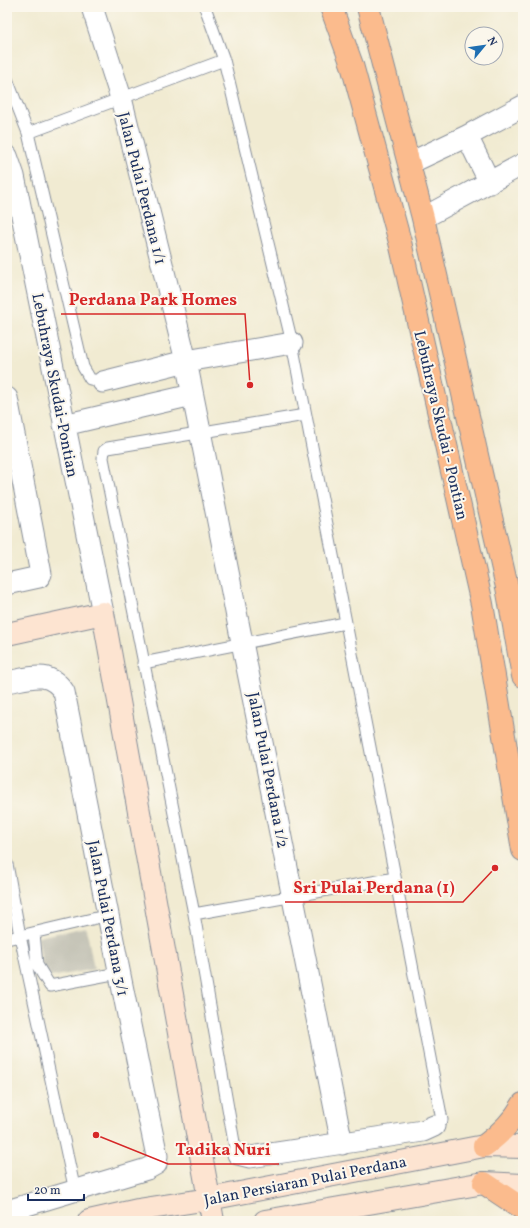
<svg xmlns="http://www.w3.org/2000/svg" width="530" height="1228" font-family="Vollkorn,serif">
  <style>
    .industrial { fill: #c6c5b8 }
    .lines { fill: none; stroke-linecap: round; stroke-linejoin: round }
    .lane-casing { stroke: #868d98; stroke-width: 13 }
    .street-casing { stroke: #868d98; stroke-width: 23 }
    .secondary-casing { stroke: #868d98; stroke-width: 24 }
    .highway-casing { stroke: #868d98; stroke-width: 24 }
    .lane { stroke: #fff; stroke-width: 11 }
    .street { stroke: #fff; stroke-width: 21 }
    .secondary { stroke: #fde4d1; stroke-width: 22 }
    .highway { stroke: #fbbb8d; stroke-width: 22 }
    .labels { text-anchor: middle; stroke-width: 4; stroke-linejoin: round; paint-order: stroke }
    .street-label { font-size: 16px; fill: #1b2f5e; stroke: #fbf7ec }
    .leader { fill: none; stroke: #d62828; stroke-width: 1.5 }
    .callout-dot { fill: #d62828; stroke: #fbf7ec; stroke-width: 1.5 }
    .callout-label { font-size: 17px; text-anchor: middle; font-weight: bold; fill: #d62828; stroke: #fbf7ec; stroke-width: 4; stroke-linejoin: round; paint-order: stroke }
  </style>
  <rect width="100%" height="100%" fill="#fbf7ec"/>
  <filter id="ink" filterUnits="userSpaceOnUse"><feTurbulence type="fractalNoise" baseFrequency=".025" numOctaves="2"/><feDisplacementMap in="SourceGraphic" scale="8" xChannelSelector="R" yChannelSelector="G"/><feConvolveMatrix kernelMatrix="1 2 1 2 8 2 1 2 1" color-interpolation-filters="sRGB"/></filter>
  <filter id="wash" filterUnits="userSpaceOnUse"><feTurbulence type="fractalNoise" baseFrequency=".012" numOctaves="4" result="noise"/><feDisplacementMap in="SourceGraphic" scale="16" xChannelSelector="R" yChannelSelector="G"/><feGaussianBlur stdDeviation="0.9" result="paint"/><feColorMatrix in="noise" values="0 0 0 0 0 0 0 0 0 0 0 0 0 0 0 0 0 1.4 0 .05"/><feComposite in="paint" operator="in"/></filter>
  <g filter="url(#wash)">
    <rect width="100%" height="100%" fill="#f1ebd2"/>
    <!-- industrial -->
    <path class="industrial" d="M86 927 94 969 51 977 43 969 38 937Z"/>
  </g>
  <g filter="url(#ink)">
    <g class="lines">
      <!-- lane casing -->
      <g class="lane-casing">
        <path id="lane" d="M205 7 224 60 292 343 442 1120 434 1126
          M7 79 28 133 83 367 90 379 103 382
          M28 133 224 60
          M143 663 345 623
          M7 864 20 936 75 1191
          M194 914 395 878
          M34 933 37 965 50 986 118 973
          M7 939 109 915
          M238 1154 235 1148 194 914 103 458 104 451 108 448 305 415"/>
      </g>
      <!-- street casing -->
      <g class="street-casing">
        <path id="street" d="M92 7 121 98 186 361 342 1144
          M467 136 490 183
          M7 156 14 176 103 613
          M410 163 467 136 523 106
          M423 218 523 164
          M103 382 186 361 292 343
          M7 398 41 574 39 577 7 584
          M64 425 192 395
          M7 682C30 678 49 669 64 692 95 847 124 1001 157 1156L156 1164 147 1169 7 1211
          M238 1154 250 1157 423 1131 434 1126"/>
      </g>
      <!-- secondary casing -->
      <g class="secondary-casing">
        <path id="secondary" d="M7 634 103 613 213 1221
          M89 1221 138 1210 209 1199 484 1146 523 1147
          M265 1221 484 1183 523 1185"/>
      </g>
      <!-- highway casing -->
      <g class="highway-casing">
        <path id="highway" d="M331 7 352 65 400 242 482 604 523 850
          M368 7 423 218 507 587 523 676
          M484 1146C500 1134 513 1122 523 1104
          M484 1183 523 1209"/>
      </g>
      <!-- lane -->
      <use href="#lane" class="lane"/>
      <!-- street -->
      <use href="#street" class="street"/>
      <!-- secondary -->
      <use href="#secondary" class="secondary"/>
      <!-- highway -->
      <use href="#highway" class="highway"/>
    </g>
  </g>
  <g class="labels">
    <!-- street labels -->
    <g class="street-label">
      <text transform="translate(143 188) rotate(76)" y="6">Jalan Pulai Perdana 1/1</text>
      <text transform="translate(56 385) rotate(79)" y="6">Lebuhraya Skudai-Pontian</text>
      <text transform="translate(442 425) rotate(77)" y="6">Lebuhraya Skudai - Pontian</text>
      <text transform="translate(269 770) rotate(79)" y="6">Jalan Pulai Perdana 1/2</text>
      <text transform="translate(109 918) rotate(79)" y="6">Jalan Pulai Perdana 3/1</text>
      <text transform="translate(305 1180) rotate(-11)" y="6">Jalan Persiaran Pulai Perdana</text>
    </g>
  </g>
  <!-- callouts -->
  <path class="leader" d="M250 385L245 314H61M495 868L463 902H285M96 1135L168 1164H279"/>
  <g class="callout-dot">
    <circle cx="250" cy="385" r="4"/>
    <circle cx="495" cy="868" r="4"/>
    <circle cx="96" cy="1135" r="4"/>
  </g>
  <g class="callout-label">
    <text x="153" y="305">Perdana Park Homes</text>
    <text x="374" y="893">Sri Pulai Perdana (1)</text>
    <text x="223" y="1155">Tadika Nuri</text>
  </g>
  <!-- margin -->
  <rect width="530" height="1228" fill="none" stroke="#fbf7ec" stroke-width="24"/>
  <!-- north arrow -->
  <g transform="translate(484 46) rotate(61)"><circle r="19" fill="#fbf7ec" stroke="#a1a7b3"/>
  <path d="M0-3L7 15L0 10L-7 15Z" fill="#1f6fb2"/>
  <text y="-6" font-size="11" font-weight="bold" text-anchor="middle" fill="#1b2f5e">N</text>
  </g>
  <!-- scale -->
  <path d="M28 1194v6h56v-6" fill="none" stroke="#1b2f5e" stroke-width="2"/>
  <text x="34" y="1194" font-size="12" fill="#1b2f5e" stroke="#fbf7ec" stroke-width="3" paint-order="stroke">20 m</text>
</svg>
